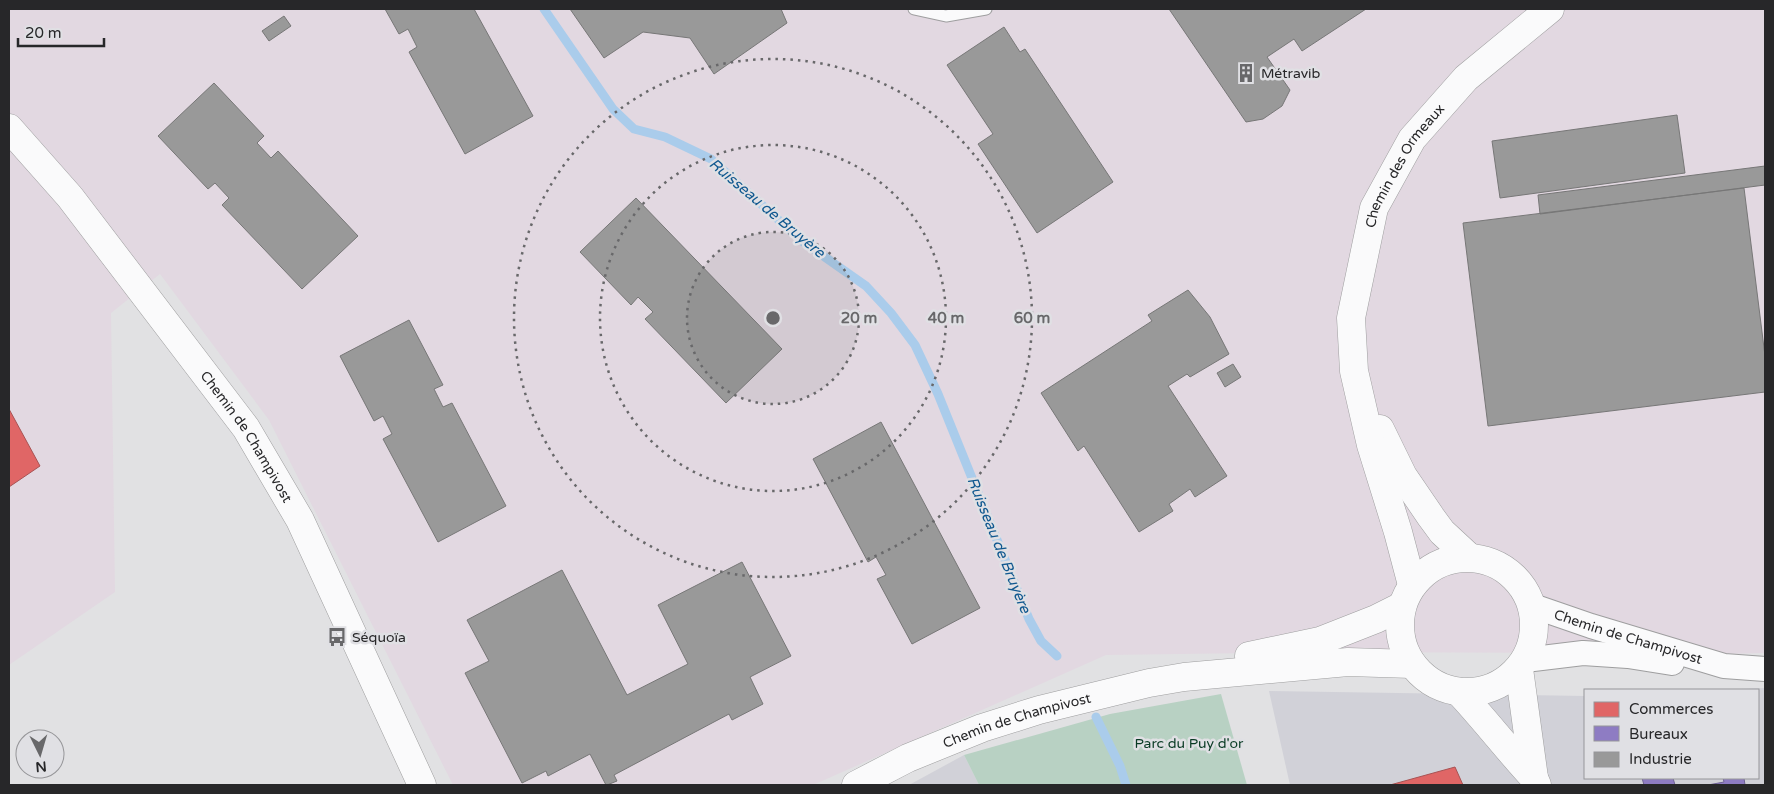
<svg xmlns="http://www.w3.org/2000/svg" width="1774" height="794" font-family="'Varela Round',sans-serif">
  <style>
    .built { fill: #d1d1d8 }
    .industrial { fill: #e2d8e1 }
    .green { fill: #b8d1c3 }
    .shops { fill: #e06666; stroke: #a85354 }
    .offices { fill: #8e7cc3; stroke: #6f6295 }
    .industry { fill: #999; stroke: #777 }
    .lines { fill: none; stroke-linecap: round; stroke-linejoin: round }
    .stream { stroke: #aacceb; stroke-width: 9 }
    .lane-casing { stroke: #9e9e9f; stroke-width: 13 }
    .street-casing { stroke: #9e9e9f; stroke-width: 26 }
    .secondary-casing { stroke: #9e9e9f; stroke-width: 29 }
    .lane { stroke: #fafafb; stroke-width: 11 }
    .street { stroke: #fafafb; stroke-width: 24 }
    .secondary { stroke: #fafafb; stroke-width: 28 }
    .ring { fill: none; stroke: #68686a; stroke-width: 2.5; stroke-dasharray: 2.5 5 }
    .labels { text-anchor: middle; stroke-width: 5; stroke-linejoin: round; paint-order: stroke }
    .poi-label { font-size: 14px; fill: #272729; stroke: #e0e0e4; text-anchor: start }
    .street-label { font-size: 14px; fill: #272729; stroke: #e0e0e4 }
    .park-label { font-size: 14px; fill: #093b24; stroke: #e0e0e4 }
    .water-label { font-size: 15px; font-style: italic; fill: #10588f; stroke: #e0e0e4 }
    .centre { fill: #68686a; stroke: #e0e0e4; stroke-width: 2.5 }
    .ring-label { font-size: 15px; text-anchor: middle; font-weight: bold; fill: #68686a; stroke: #e0e0e4; stroke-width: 5; stroke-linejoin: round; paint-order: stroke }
  </style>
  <rect width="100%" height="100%" fill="#e1e1e3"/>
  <!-- built -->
  <path class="built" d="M1765 688V785H1290L1269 691 1585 696V778H1758V690H1717Z
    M964 755 979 785H909Z"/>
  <!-- industrial -->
  <path class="industrial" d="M9 9H1765V653L1628 656 1583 653 1316 652 1106 655 813 785H453L269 420 160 274 111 313 115 592 9 665Z"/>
  <!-- green -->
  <path class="green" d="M1221 694 1247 785H979L964 755 1110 714Z"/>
  <!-- shops -->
  <path class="shops" d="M9 409 40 466 9 487Z
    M1455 767 1463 785H1390Z"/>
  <!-- offices -->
  <path class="offices" d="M1642 778H1673L1675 785H1644Z
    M1723 778H1744L1745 785H1708L1724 782Z"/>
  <!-- industry -->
  <path class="industry" d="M385 9H474L533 116 465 154 409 52 417 47 408 29 399 34Z
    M570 9H781L787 23 714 74 690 38 643 32 604 58Z
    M1169 9H1366L1302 51 1294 39 1267 57 1290 90 1282 106 1263 119 1246 122Z
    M284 16 291 26 269 41 262 31Z
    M1004 27 1020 52 1025 49 1113 182 1037 233 978 144 993 134 947 65Z
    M214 83 264 136 257 143 271 158 278 151 358 236 302 289 222 205 229 198 215 183 208 189 158 136Z
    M1677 115 1685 173 1500 198 1492 141Z
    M1765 166V185L1540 214 1538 195Z
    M1744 188 1765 356V392L1488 426 1463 223Z
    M636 198 782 349 726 403 645 319 653 312 638 297 631 305 580 252Z
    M1188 290 1210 317 1229 354 1190 377 1187 374 1168 386 1227 476 1195 497 1190 489 1169 504 1173 511 1139 532 1084 446 1078 451 1041 393 1152 321 1148 315Z
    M409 320 443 385 434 389 443 407 452 403 506 506 438 542 383 439 392 434 383 416 374 421 340 356Z
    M1233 364 1241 377 1225 387 1217 373Z
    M881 422 980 608 912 644 877 579 886 575 876 557 868 562 813 459Z
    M742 562 791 656 750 677 763 704 732 720 729 714 614 775 617 781 607 785H606L590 754 548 776 546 771 522 783 465 673 489 661 467 620 562 570 627 695 688 664 658 605Z"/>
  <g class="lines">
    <!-- stream -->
    <path class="stream" d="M544 9 613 109 634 129 665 137 711 159 802 241 866 286 891 313 915 345 938 394 1029 619 1041 641 1057 656
      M1096 717 1120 766 1126 785"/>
    <!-- lane casing -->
    <g class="lane-casing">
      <path id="lane" d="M914 9 946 16 986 9"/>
    </g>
    <!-- street casing -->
    <g class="street-casing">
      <g id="street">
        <path id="s1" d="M1533 606 1591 626 1724 666 1765 669"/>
        <path d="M1525 660 1583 653 1628 656 1672 663"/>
      </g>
    </g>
    <!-- secondary casing -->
    <g class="secondary-casing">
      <g id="secondary">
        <path id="s2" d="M9 128 70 197 246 428 300 520 422 785"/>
        <path d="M1380 429 1403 476 1431 517 1442 532 1469 557"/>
        <circle cx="1467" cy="625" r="67"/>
        <path id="s3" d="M1412 585 1398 532 1371 445 1354 371 1351 318 1374 208 1412 139 1466 78 1550 9"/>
        <path d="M1249 656 1320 641 1376 619 1402 606"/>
        <path d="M1519 669 1534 778 1537 785"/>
        <path d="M1459 692C1485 720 1508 750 1534 778"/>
        <path id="s4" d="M856 785 908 758 982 728 1039 710 1149 683 1184 677 1348 662 1412 664"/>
      </g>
    </g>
    <!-- lane -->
    <use href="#lane" class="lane"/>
    <!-- street -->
    <use href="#street" class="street"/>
    <!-- secondary -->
    <use href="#secondary" class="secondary"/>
  </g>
  <!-- distance rings -->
  <circle cx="773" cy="318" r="86" fill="#68686a" fill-opacity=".12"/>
  <g class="ring">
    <circle cx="773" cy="318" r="86"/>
    <circle cx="773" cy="318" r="173"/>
    <circle cx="773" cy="318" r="259"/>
  </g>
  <!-- icons -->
  <defs>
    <g id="building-bare" transform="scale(1.5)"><path d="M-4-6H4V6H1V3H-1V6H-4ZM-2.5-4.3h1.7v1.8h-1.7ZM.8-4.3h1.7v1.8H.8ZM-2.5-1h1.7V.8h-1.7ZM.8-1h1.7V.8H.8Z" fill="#68686a" stroke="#e0e0e4" stroke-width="2.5" paint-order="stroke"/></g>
    <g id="bus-bare" transform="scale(1.5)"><path d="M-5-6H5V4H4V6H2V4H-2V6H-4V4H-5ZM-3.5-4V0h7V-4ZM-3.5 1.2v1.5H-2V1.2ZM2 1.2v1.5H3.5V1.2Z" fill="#68686a" stroke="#e0e0e4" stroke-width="2.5" paint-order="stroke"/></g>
  </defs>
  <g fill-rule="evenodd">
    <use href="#building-bare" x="1246" y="73"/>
    <use href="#bus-bare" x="337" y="637"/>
  </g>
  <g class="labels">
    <!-- poi labels -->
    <g class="poi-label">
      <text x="1261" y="78">Métravib</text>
      <text x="352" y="642">Séquoïa</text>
    </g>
    <!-- street labels -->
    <g class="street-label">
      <text dy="5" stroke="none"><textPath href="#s3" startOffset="439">Chemin des Ormeaux</textPath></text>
      <text dy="5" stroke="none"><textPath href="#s2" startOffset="390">Chemin de Champivost</textPath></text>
      <text dy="5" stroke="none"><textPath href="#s1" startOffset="100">Chemin de Champivost</textPath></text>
      <text dy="5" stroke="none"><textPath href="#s4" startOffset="174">Chemin de Champivost</textPath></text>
    </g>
    <!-- park labels -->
    <g class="park-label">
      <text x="1189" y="748">Parc du Puy d'or</text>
    </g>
    <!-- water labels -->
    <g class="water-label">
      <text transform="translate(767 208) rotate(40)" y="5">Ruisseau de Bruyère</text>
      <text transform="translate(999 545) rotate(68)" y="5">Ruisseau de Bruyère</text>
    </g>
  </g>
  <circle cx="773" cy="318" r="8" class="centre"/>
  <g class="ring-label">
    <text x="859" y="323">20 m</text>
    <text x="946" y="323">40 m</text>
    <text x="1032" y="323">60 m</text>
  </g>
  <!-- border -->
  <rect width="1774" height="794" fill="none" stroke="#272729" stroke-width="20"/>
  <!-- legend -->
  <rect x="1584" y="689" width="175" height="90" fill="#e0e0e4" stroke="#969699"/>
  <rect x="1594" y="702" width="25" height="15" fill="#e06666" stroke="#969699"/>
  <text x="1629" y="714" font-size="15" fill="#272729">Commerces</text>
  <rect x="1594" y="726" width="25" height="15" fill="#8e7cc3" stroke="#969699"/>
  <text x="1629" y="739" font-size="15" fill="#272729">Bureaux</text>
  <rect x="1594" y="752" width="25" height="15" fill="#999999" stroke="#969699"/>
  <text x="1629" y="764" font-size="15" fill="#272729">Industrie</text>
  <!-- north arrow -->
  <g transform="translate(40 754) rotate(175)"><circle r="24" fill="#e0e0e4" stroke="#969699"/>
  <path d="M0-4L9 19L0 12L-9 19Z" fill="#68686a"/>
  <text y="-8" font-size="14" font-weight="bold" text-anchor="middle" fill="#272729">N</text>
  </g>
  <!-- scale -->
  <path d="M18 38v8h86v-8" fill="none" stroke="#272729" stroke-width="2.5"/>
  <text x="25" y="38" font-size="15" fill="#272729" stroke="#e0e0e4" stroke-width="4" paint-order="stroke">20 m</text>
</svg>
